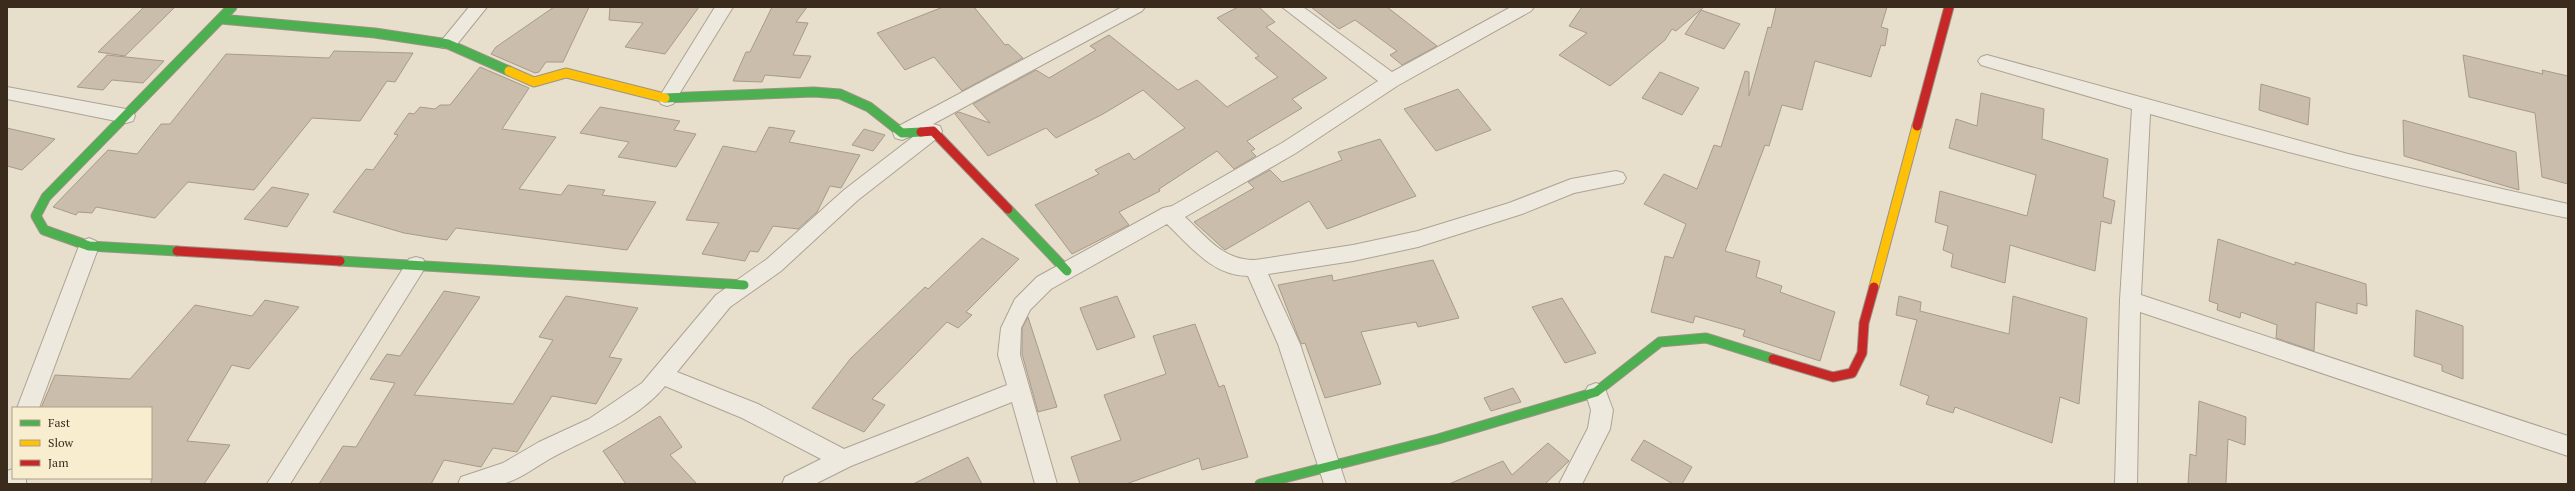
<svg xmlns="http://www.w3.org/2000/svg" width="2575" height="491" font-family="'PT Serif',serif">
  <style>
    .building { fill: #cbbdac; stroke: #a79a8a }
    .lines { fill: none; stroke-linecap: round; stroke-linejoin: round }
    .street-casing { stroke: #aca395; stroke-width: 2 }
    .fast-casing { stroke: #9b9385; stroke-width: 11 }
    .slow-casing { stroke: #9b9385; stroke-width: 11 }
    .jam-casing { stroke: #9b9385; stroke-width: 11 }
    .street { fill: #eee9de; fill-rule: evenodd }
    .fast { stroke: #4caf50; stroke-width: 9 }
    .slow { stroke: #ffc107; stroke-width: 9 }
    .jam { stroke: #c62828; stroke-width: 9 }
  </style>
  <rect width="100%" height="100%" fill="#e7dfcb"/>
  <!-- building -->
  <path class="building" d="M144 7H175L125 56 98 52Z
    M554 7H589L563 62H546L539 72 535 73 491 54 496 47Z
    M610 7H699L665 54 625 47 643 23 609 20Z
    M772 7H807L796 22 808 23 793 55 811 56 800 78 765 75 762 82 733 81 746 52H750Z
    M943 7H974L1005 45 1008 44 1023 58 962 91 934 57 905 70 877 33Z
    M1238 7H1259L1275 22 1266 27 1327 78 1292 99 1302 108 1247 141 1255 149 1251 151 1256 156 1234 169 1217 151 1159 189 1160 191 1119 212 1129 225 1072 254 1035 205 1099 174 1095 170 1129 153 1134 160 1185 128 1143 90 1103 114 1056 138 1046 128 988 156 955 114 959 112 990 123 973 104 1036 70 1049 78 1096 50 1090 46 1109 35 1178 90 1197 80 1227 107 1278 77 1255 58 1259 56 1217 18Z
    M1311 7H1387L1437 46 1402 65 1390 55 1397 51 1355 20 1339 29Z
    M1582 7H1704L1676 31 1672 29 1665 40 1610 86 1559 55 1587 33 1569 26Z
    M1776 7H1887L1881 27 1888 29 1885 46 1881 45 1871 77 1815 61 1802 110 1782 105 1769 146 1765 145 1725 251 1760 261 1756 277 1782 286 1780 292 1835 312 1820 361 1743 336 1745 330 1695 316 1693 323 1651 312 1665 256 1673 258 1686 224 1644 204 1664 174 1697 189 1714 145 1721 147 1745 71 1749 72V96L1768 27 1771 28Z
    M1701 10 1740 24 1724 49 1685 34Z
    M334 51 413 53 395 82 387 81 360 121 312 118 254 190 188 182 155 218 96 207 92 213 78 212 76 215 53 207 108 150 137 154 161 124H170L226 54 329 58Z
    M107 55 164 61 143 83 112 80 103 90 77 87Z
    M2463 55 2543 74 2542 70 2568 76V184L2542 177 2535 113 2469 97Z
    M480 67 529 88 502 129 556 137 519 189 561 195 568 185 605 190 602 195 656 202 627 250 456 228 447 240 404 233 333 212 366 169 373 170 398 135 394 134 409 113 414 114 420 107 435 109 440 105H450Z
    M1660 72 1699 88 1682 115 1642 98Z
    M2261 84 2310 98 2308 125 2259 110Z
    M1458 89 1491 130 1436 151 1404 109Z
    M1981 93 2044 109 2042 139 2108 159 2103 197 2115 201 2111 224 2101 221 2095 271 2010 245 2005 283 1951 267 1953 254 1943 250 1948 226 1935 222 1940 191 2027 216 2036 175 1949 148 1956 119 1977 126Z
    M600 107 680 121 674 130 696 134 676 167 618 157 629 142 580 133Z
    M2403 120 2516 152 2519 190 2404 156Z
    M769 127 795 131 789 142 860 155 841 188 830 186 817 212 798 229 773 226 758 252 750 251 745 261 702 254 719 223 686 220 723 146 756 152Z
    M7 128 55 139 22 170 7 166Z
    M864 129 885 135 873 151 852 145Z
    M1380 139 1416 196 1327 229 1309 201 1225 250 1194 222 1254 188 1248 182 1270 170 1282 182 1342 160 1338 152Z
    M272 187 309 194 287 227 244 219Z
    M982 238 1019 259 966 312 972 315 958 328 947 322 872 399 885 405 864 432 812 408 851 358 925 287 928 289Z
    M2218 239 2295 265V262L2366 284 2367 306 2357 303V314L2316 302 2314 351 2276 338 2277 325 2241 312 2240 318 2217 310 2218 304 2209 301Z
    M1433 260 1459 318 1418 327 1416 322 1361 332 1381 384 1325 398 1305 343 1301 344 1278 285 1332 275 1333 281Z
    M444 291 480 297 414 395 513 404 553 340 539 337 566 296 638 308 609 357 622 359 596 404 552 396 517 452 493 448 481 467 444 460 431 484H319L343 446 356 447 395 383 370 379 387 354 400 356Z
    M1117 296 1135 337 1097 350 1080 308Z
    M1899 296 1921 302 1920 311 2009 334 2013 296 2087 318 2079 404 2060 397 2052 443 1955 407 1953 413 1926 404 1929 396 1900 385 1917 320 1896 315Z
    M1562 298 1596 353 1565 363 1532 307Z
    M265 300 299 307 249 369 232 365 187 441 230 445 204 484H151V408H41L55 375 130 379 195 305 252 316Z
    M2416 310 2463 326V379L2442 371V365L2414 356Z
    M1028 317 1057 407 1038 412 1022 354V328Z
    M1195 324 1219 387 1224 385 1248 457 1202 470 1199 458 1126 484H1080L1071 457 1121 440 1104 395 1166 374 1153 336Z
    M1513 388 1521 402 1491 411 1484 398Z
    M2199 401 2246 417 2245 445 2228 439 2226 484H2188L2190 454 2196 456Z
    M660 416 682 447 670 455 697 484H626L603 451Z
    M1644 440 1692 467 1682 484H1673L1631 460Z
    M1548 443 1569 461 1545 484H1449L1503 461 1512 475Z
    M968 457 982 484H913Z"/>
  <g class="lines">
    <!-- street casing -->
    <g class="street-casing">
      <path id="street" d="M469 7H487L454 48H442L439 44 442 40Z
        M715 7H733L673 104 667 106 661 104 658 99Z
        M1122 7H1145L1142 11 933 124 940 126 942 131 940 136 858 200 781 271 730 307 677 372 758 404 844 449 1007 385 998 355 1001 328 1015 299 1037 277 1163 208 1172 206 1282 143 1378 81 1282 7H1303L1392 72 1511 7H1534L1531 11 1397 86 1296 153 1185 217C1208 238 1222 260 1255 260L1353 245 1418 231 1509 203 1571 179 1616 171 1623 173 1626 178 1623 183 1574 193 1522 214 1418 247 1353 261 1268 274 1300 344 1346 484H1324L1278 344 1248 276C1213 276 1190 246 1167 224L1051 289 1030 310 1021 328 1020 355 1057 484H1035L1012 402 851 466 815 484H782L785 477 821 459 742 418 665 386C637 420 593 436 555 456 537 465 521 480 501 484 487 486 471 484 458 484L461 477 503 463 539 442 589 419 642 383 716 295 767 259 844 190 918 133 902 140 895 138 893 133 895 128Z
        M1987 55 2348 154 2568 204V218C2427 189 2288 153 2150 114L2141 295 2568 436V456L2140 312 2137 484H2115L2120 300 2132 109 1981 65 1978 61 1981 57Z
        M7 87 126 109 133 111 135 116 133 121 126 123 7 99Z
        M89 238 96 241 99 246 39 408H17L79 246 82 241Z
        M416 257 423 259 426 265 423 271 290 484H267L409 259Z
        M1596 383 1604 386 1613 410 1610 429 1582 484H1559L1588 428 1591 410 1585 392 1588 386Z
        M13 469V478H26V484H7V471Z"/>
    </g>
    <!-- fast casing -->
    <g class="fast-casing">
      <path id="fast" d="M221 19 375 33 448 44 509 71
        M665 98 814 92 840 94 869 107 902 133 921 132
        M1008 209 1067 271
        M177 251 89 246 44 230 36 216 46 197 232 7
        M340 261 744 285
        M1260 484 1438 439 1596 392 1660 342 1706 338 1773 359"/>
    </g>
    <!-- slow casing -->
    <g class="slow-casing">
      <path id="slow" d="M509 71 534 82 566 73 665 98
        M1874 287 1917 126"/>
    </g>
    <!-- jam casing -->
    <g class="jam-casing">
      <path id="jam" d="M1917 126 1949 7
        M921 132 933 131 1008 209
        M177 251 340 261
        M1773 359 1833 377 1852 373 1862 353 1864 323 1874 287"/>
    </g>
    <!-- street -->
    <use href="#street" class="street"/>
    <!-- fast -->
    <use href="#fast" class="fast"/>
    <!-- slow -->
    <use href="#slow" class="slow"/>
    <!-- jam -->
    <use href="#jam" class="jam"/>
  </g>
  <!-- border -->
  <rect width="2575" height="491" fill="none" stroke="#3b2b1c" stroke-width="16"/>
  <!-- legend -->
  <rect x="12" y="407" width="140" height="72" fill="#f9edd0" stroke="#ad9f88"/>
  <rect x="20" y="420" width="20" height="6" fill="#4caf50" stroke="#ad9f88"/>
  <text x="48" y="427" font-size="12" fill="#3b2b1c">Fast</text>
  <rect x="20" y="440" width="20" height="6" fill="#ffc107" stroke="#ad9f88"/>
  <text x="48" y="447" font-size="12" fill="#3b2b1c">Slow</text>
  <rect x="20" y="460" width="20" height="6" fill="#c62828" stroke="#ad9f88"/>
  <text x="48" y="467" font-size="12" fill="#3b2b1c">Jam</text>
</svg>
